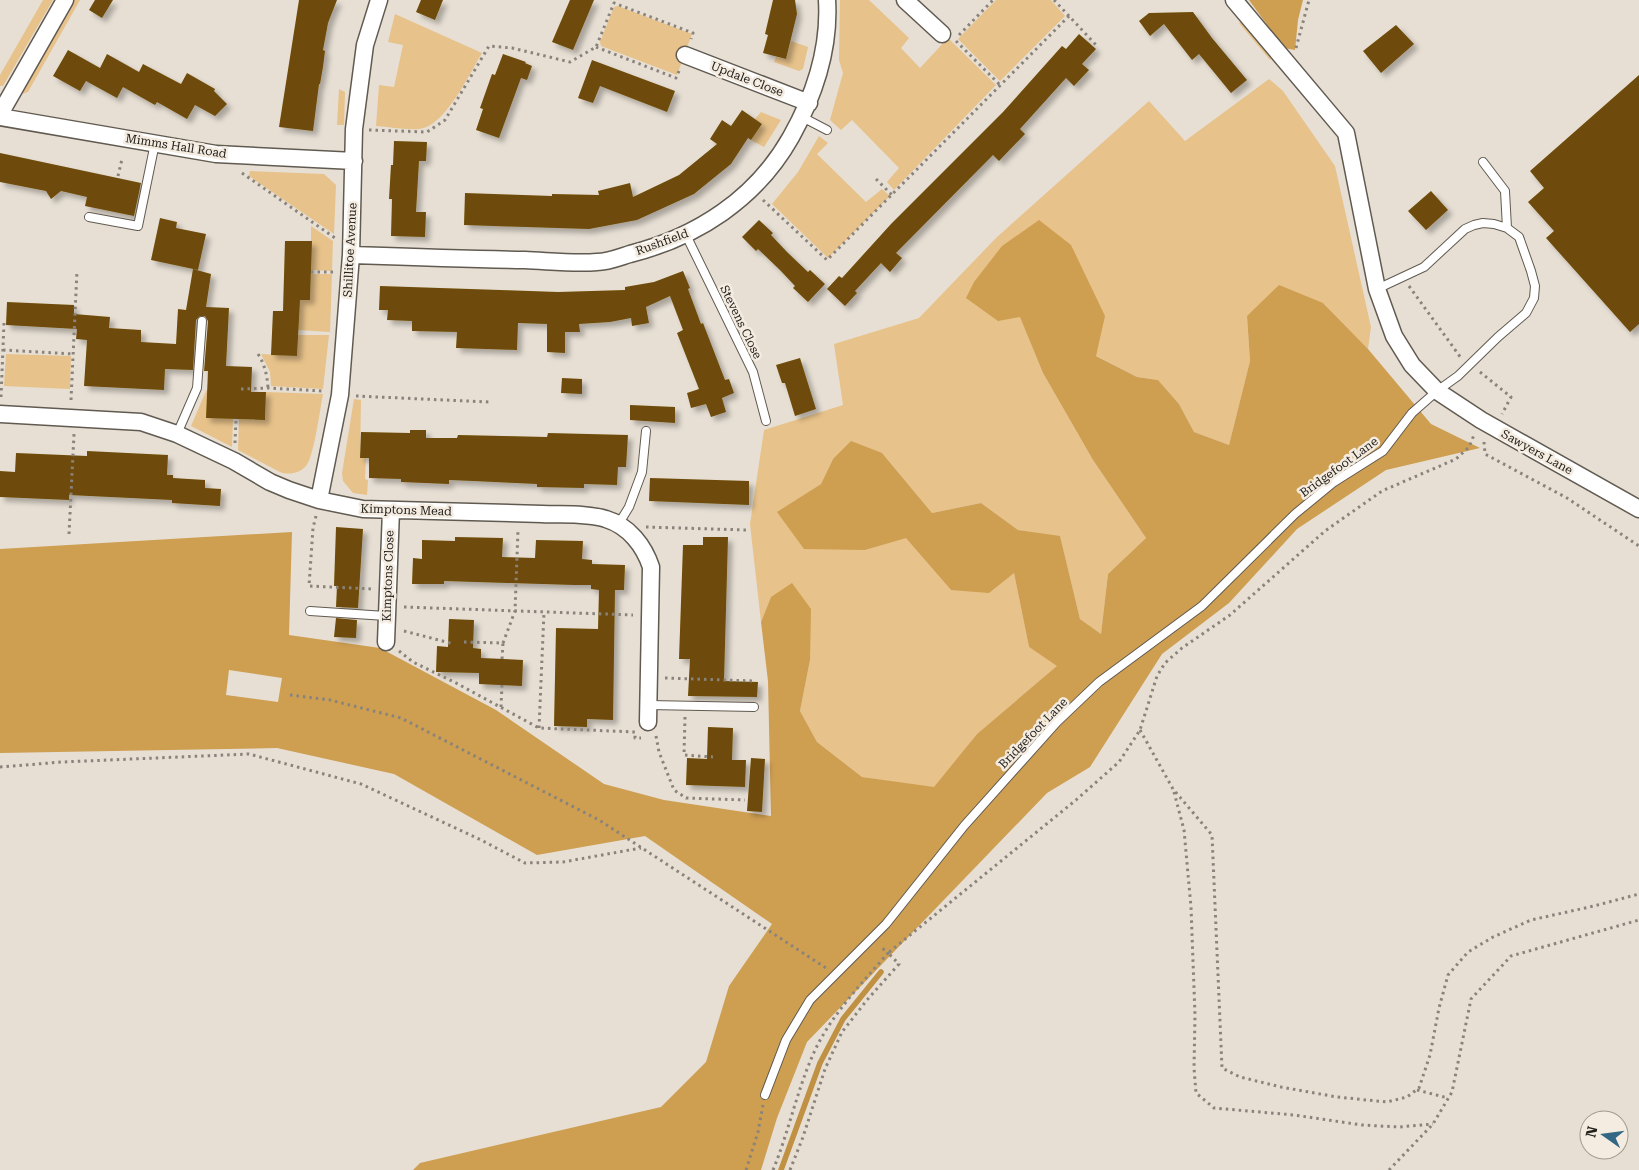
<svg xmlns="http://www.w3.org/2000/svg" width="1639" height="1170" font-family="'Roboto Serif',serif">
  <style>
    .green { fill: #e7c28a }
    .forest { fill: #ce9e51; fill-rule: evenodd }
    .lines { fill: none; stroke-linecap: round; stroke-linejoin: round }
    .stream { stroke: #c09143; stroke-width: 5.5 }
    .building { fill: #6e4c08; filter: url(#shadow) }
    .service-casing { stroke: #605a50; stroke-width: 10 }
    .minor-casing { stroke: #605a50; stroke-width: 19 }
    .path { stroke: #89837c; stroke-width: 3; stroke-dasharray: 2.5 4; stroke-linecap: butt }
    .service { stroke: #fff; stroke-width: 8 }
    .minor { stroke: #fff; stroke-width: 16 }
    .labels { text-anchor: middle; stroke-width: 5; stroke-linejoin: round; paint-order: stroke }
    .street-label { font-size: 12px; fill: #24211d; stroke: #f4ece1 }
  </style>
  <defs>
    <filter id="shadow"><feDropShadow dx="4.5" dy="4.5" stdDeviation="2.5" flood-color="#0004"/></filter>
  </defs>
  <rect width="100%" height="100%" fill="#e7dfd4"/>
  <!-- green -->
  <path class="green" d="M43 0H53L3 86H0V75Z
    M70 0H80L28 92 18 95Z
    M840 0H869L909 38 901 48 920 68 948 38 996 85 894 190 887 182 899 168 852 120 841 130 830 120 843 73 839 60Z
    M996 0H1051L1065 16 1000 81 958 39Z
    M618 6 692 34 677 75 601 46 600 42 614 7Z
    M395 14 482 53C469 74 445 127 419 129 405 130 390 127 376 126L379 85 394 87 403 45 388 42Z
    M1244 20 1274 57 1270 60 1239 23Z
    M791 41 808 47 803 69 799 71 774 62 776 57 786 59Z
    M1269 79 1283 91 1335 166 1371 327 1368 349 1323 303 1247 316 1250 361 1229 445 1194 432 1179 404 1158 380 1137 377 1020 316 1043 373 1093 460 1146 538 1108 574 1101 634 1080 619 1060 537 1018 530 981 503 932 513 882 453 833 459 821 484 778 512 865 550 906 537 951 590 1014 573 1029 647 1058 666 977 734 934 788 862 777 817 742 800 711 810 660 771 597 761 622 750 524 764 430 843 405 834 344 919 318 996 238 1149 101 1185 141Z
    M339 89 345 92 344 125H337Z
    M761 112 781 120 764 147 751 140 762 124 755 119Z
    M819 136 828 143 817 154 866 202 882 189 890 196 828 258 772 204 798 172Z
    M250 171 324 174 336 185 334 234 249 176Z
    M311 226 333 241 332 271 311 270Z
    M311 274H332L330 332 298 330V300H310Z
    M298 335H329L323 389 271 386 270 372 261 354 297 356Z
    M6 354 71 356 70 389 4 386Z
    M207 390 233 419 232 447 191 426 206 391Z
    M266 392 323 394C320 409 314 457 306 466 299 474 288 475 280 472L238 450 239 419 265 420Z
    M354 399 361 400 360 458H366L365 479 368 480 367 495 353 493 343 481 342 473Z"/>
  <!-- forest -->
  <path class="forest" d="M1249 0H1303L1298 20 1295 50 1284 48Z
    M1039 220 1071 245 1105 316 1096 356 1137 377 1158 380 1179 404 1194 432 1229 445 1250 361 1247 316 1279 285 1323 303 1368 349 1431 424 1480 448 1386 470 1297 529 1229 603 1162 654 1090 767 1047 793 807 1042 777 1118 761 1170H413L420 1163 661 1107 706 1062 729 986 772 924 645 836 537 855 394 774 277 748 0 753V549L292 532 289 635 380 648 496 710 604 784 664 800 771 816 768 681 761 622 771 597 792 583 811 609 810 660 800 711 817 742 862 777 934 787 977 734 1057 666 1029 647 1014 573 989 593 951 590 906 538 865 550 804 549 777 512 821 484 833 459 851 441 882 453 932 513 981 503 1018 530 1060 536 1080 619 1101 634 1108 574 1146 538 1093 460 1043 373 1020 317 998 321 966 298 974 282 1002 246ZM229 670 282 678 278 702 226 695Z"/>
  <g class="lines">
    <!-- stream -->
    <path class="stream" d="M781 1170 820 1063 843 1019 881 972"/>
  </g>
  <!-- building -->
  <path class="building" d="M95 0H113L102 18 89 10Z
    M299 0H337L328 23 323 50 325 51 323 67 320 84H319L313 131 279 127Z
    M421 0H443L435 20 416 12Z
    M570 0H594L573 50 552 42Z
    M773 0H795L797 14 786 59 763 53 768 35 765 34Z
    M1193 12 1212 38 1247 80 1231 93 1199 54 1192 60 1164 24 1150 36 1139 21 1149 13Z
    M1396 25 1414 44 1381 73 1363 51Z
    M1079 34 1096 49 1082 64 1089 70 1074 86 1066 78 1020 129 1025 134 999 161 993 155 896 253 902 258 890 272 881 263 855 291 857 293 845 306 827 289 839 276 842 278 891 224 1003 112 1062 46 1066 49Z
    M68 50 100 68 107 54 139 72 143 64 181 84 187 73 215 89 214 91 227 104 215 116 195 105 187 119 157 102 155 105 123 87 117 98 86 81 80 91 53 76Z
    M503 54 526 62 525 63 532 66 527 80 521 78 499 138 476 130 483 109 480 108 492 74 495 75Z
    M592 60 675 91 667 112 600 86 593 103 578 98Z
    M1639 75V324L1630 332 1546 238 1554 231 1528 202 1544 188 1530 171Z
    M742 110 762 124 751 140 748 138 731 164 694 194 637 220 589 229 464 225 465 193 552 196V194L599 195 598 191 630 183 633 197 679 175 717 144 710 139 722 120 731 126Z
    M394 141 427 142 426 161H419L416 212H426L425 237 391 236 392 199H389L391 165H393Z
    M0 153 141 183 134 216 85 206 87 197 61 191 51 199 46 191 0 182Z
    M1431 191 1448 210 1426 230 1408 211Z
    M160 218 177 222 176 228 206 234 198 270 151 260Z
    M759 220 773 233 771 235 787 252 808 272 810 270 825 284 808 302 793 288 795 286 780 270 758 249 756 251 742 237Z
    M285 241H312L310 300H300L297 356 271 355 273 311H283Z
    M193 269 211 274 206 307 229 308 226 366 252 367 251 392H266L265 420 206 418 208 371H204L208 321 205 316H200L196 320 193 370 165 369 164 390 84 386 87 340 76 339 77 329 6 325 7 302 74 305V314L110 317 109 328 141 330V342L176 344 178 309 186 310Z
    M683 271 690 288 688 289 701 324 703 323 725 380 729 379 734 393 722 398 726 412 711 417 706 404 691 408 687 393 699 389 677 333 683 330 670 296 646 307 649 323 632 326 631 318 610 322 579 324 580 332H565V353L547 352V324L518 323 517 350 456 348 457 332 412 331V321L387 320 388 310H379L380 286 558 292 625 290V287L654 282Z
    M800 358 816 409 795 416 785 383H782L776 365Z
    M562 378 582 379V394L561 393Z
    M630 405 675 407V423L630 420Z
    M410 430H426V438H457L458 435 547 437 548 433 628 435 626 467H618L617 485 584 484V488L537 487V484L473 481 449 480V484L401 482V479L369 478V458H360L361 432 410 433Z
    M87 451 168 455 167 475H173V478L205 480V488L221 489 220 506 172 503V500L69 495V500L0 497V471L15 472 16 453 87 456Z
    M650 478 749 481V505L649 501Z
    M336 527 363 529 358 608 336 607 337 586H334Z
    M455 537 503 538 502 557 535 558 536 540 583 541 582 559 592 560V564L625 565 624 590H615L613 720 587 719V727L554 726 556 628 598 629 599 590 591 589V585H574L444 581V584H412L413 558 422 559V540L455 541Z
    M703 537H728L724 681 758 682 757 697 688 696 690 659H679L683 545H703Z
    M336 618 357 620 356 638 334 637Z
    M449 619 474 620 473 648 481 649V658L523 660 522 686 479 684V673L436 672 437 646 448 647Z
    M708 727 733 728 732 760H746L745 787 686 785 687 758 707 759Z
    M751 758 765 759 762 812 747 811Z"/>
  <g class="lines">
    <!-- service casing -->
    <g class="service-casing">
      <path id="service" d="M802 117 827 130
        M1483 162 1505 191 1507 228
        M89 217 138 226 155 143
        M686 235 753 372 766 421
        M177 434 197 388 202 321
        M618 525 629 507 642 472 646 431
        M310 611 386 616
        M649 705 754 707
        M765 1095 786 1040 810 1000 886 924 964 826 1057 722 1099 682 1202 606 1295 514 1334 482 1383 451 1412 413 1437 391 1458 376 1498 337 1526 313 1534 298 1535 286 1531 271 1519 237 1507 228 1494 224 1483 223 1474 225 1465 229 1424 267 1377 289"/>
    </g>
    <!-- minor casing -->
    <g class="minor-casing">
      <path id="minor" d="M905 0 942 34
        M1234 0 1346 133 1377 289 1394 336 1412 365 1437 391 1481 420 1639 509
        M685 55 809 103
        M0 114 65 0
        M0 117 216 154 354 161
        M351 255C409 257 467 259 525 260 549 261 574 264 597 262 608 262 620 257 630 254 697 237 756 199 791 137 814 96 830 49 827 0
        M0 414 141 422 177 434 234 461 270 482 289 490 319 500 363 509C423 511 482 512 542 514 561 515 588 513 606 519 629 526 644 546 651 567L648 722
        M319 500 340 395 351 255 354 129 365 45 379 0
        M386 642 391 510"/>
    </g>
    <!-- path -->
    <path class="path" d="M1054 0 1096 45
      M959 35 993 0
      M956 41 1000 85
      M596 47 676 78 679 71
      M1296 48 1309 0
      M369 130 427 132 445 120 489 46 512 48 570 62 596 47 614 3 693 33 691 39
      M242 173 335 238
      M118 176 122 159
      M876 179 892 195
      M763 200 827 260 1069 16
      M311 272H333
      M1409 286 1461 358
      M3 350 73 354
      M258 354C265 365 267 375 268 388
      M1480 372 1511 397 1502 414
      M241 389 268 388 323 391
      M356 396 489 402
      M1 397 4 323
      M71 400 77 271
      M1484 442 1485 454 1567 498 1639 546
      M235 443 236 419
      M316 516 313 528 309 586 373 589
      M646 527 746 530
      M69 534 74 434
      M404 607 633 615
      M404 631 454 644
      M464 642 503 643 515 611 518 530
      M399 651 413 662 456 683 539 728 635 732V738H641
      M502 659 503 643
      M665 678 755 681
      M290 695 330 700 401 718 599 820 826 968
      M501 707 502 685
      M685 717 684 755 713 757
      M539 728 544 612
      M1140 730 1173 789 1212 835 1222 1068 1240 1077 1281 1087 1337 1097 1387 1102 1407 1097 1419 1088 1430 1055 1439 1008 1448 975 1468 952 1493 937 1531 920 1594 906 1639 894
      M656 736 659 752 674 790 686 798 745 800
      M0 767 62 762 249 754 361 784 481 840 525 863 563 862 641 848
      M1174 792 1184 830 1191 907 1195 1015 1194 1068 1196 1093 1214 1108 1294 1115 1362 1125 1399 1127 1433 1124
      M1417 1090 1448 1098
      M746 1170 758 1132 763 1105
      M773 1170C790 1129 798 1084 818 1044 836 1010 863 982 888 953L880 946
      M790 1170 803 1137 825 1069 842 1032 867 1000 899 964 888 953 1076 800 1119 762 1140 730 1157 676 1165 663 1182 648 1230 615 1325 531 1382 491 1456 459 1469 447 1474 435
      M1389 1170 1433 1124 1452 1092 1471 999 1511 956 1639 920"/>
    <!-- service -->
    <use href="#service" class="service"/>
    <!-- minor -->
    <use href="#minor" class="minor"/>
  </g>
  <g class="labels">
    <!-- street labels -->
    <g class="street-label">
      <text transform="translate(747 79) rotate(21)" y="4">Updale Close</text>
      <text transform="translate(176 146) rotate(9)" y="4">Mimms Hall Road</text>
      <text transform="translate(662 242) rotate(-20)" y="4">Rushfield</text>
      <text transform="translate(350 250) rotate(-87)" y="4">Shillitoe Avenue</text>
      <text transform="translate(741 322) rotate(64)" y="4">Stevens Close</text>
      <text transform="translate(1537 452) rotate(29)" y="4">Sawyers Lane</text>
      <text transform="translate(1339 467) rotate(-36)" y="4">Bridgefoot Lane</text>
      <text transform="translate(406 510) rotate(2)" y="4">Kimptons Mead</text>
      <text transform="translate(388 576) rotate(-88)" y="4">Kimptons Close</text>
      <text transform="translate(1033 733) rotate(-46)" y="4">Bridgefoot Lane</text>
    </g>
  </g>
  <!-- north arrow -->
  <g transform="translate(1604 1135) rotate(284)"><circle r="24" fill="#f4ece1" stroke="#a19b93"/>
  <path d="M0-4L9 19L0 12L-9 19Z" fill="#336884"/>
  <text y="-8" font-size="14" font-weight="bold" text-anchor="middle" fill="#24211d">N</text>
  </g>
</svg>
